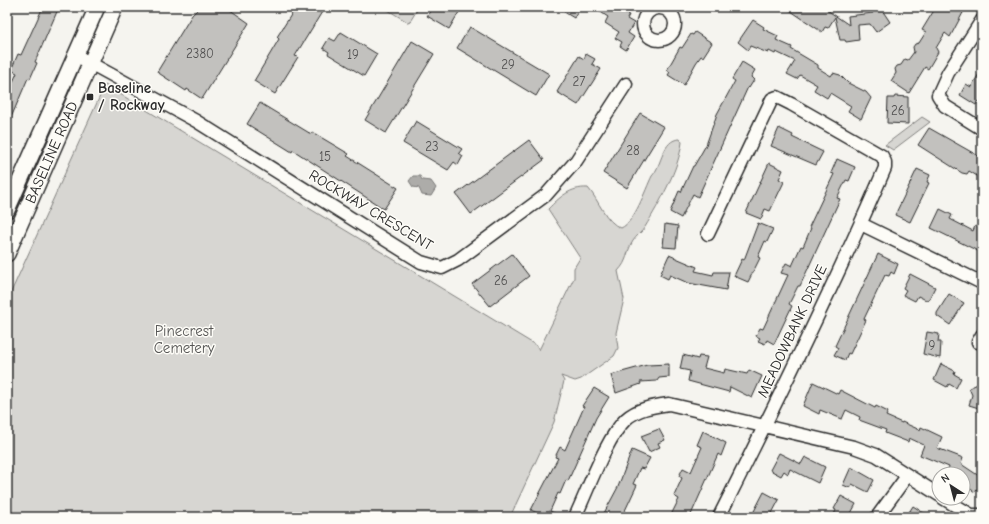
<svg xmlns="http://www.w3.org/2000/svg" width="989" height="524" font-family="'Comic Neue',sans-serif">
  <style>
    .green { fill: #d7d6d2; stroke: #81807e }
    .water { fill: #adaca9; stroke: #797877 }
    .building { fill: #c2c1be; stroke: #2b2b2b }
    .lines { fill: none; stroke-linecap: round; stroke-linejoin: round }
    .minor-casing { stroke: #2b2b2b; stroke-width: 15 }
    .major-casing { stroke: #2b2b2b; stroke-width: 18 }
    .minor { stroke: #fdfcf7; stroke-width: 12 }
    .major { stroke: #fdfcf7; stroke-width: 15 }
    .poi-dot { fill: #2b2b2b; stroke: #fdfcf7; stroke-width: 1.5 }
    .labels { text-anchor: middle; stroke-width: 3; stroke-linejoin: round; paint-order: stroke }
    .number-label { font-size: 13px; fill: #515050 }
    .poi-label { font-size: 15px; font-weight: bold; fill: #2b2b2b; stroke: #fdfcf7; text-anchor: start }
    .street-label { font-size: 15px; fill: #2b2b2b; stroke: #fdfcf7 }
    .park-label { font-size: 15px; fill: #565655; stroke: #fdfcf7 }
  </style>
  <rect width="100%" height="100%" fill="#f5f4ef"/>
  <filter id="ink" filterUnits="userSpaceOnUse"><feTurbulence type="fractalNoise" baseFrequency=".025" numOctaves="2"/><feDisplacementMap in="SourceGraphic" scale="8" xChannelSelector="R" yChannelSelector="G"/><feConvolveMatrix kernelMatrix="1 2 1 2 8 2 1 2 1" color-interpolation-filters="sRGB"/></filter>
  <g filter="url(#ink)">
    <!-- green -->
    <path class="green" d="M383 7H419L409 23Z
      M105 85 537 346 539 350 574 278V268L580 258 548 209C560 197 570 187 588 188 599 200 605 222 621 228 635 222 645 190 652 176 662 166 662 139 680 139L682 142C679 169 659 204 645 227 642 232 636 236 633 241 626 252 628 261 618 271L624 299 616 333 618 348 614 356 581 379 575 381 561 376 564 381 554 422 510 517H7V301Z
      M922 117 930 122 893 150 885 145Z"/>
    <!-- water -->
    <path class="water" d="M413 176H420L422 180 431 181 436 188 431 196 422 195 419 188 413 187 409 181Z"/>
    <!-- building -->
    <path class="building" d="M43 7H59L35 62 37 63 30 79 28 78 7 127V95L17 73 11 70 18 54 21 55Z
      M200 7H226L249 23 202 99 187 89 186 91 157 72 192 15Z
      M296 7H325L295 56 298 57 275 94 254 81 279 39 277 37Z
      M433 7H462L449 29 427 16Z
      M556 7H581L574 18Z
      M593 7H621L628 11 626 14 629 15 627 19 634 23 628 33 634 37 626 50 620 46 622 42 615 38 619 32 605 23 608 17Z
      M785 7H829L827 10 849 25 848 16 873 13 868 7H880L890 22 876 32 870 24 858 25 859 40 846 42 845 40H840L835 17 828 28 825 27 822 32Z
      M936 7H966L950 37 945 33 936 48 938 52 928 69 925 67 909 93 891 81 896 73 895 69 897 66 901 65 905 59 908 60 914 52 913 47 915 44 919 43 926 32 922 30Z
      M753 20 764 27 763 29 778 36 776 40 792 47 791 49 818 65V68L831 76 833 73 840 75 848 83 866 92 871 98 861 119 848 111 851 106 830 93 827 98 814 90 817 85 800 75 797 79 787 74 795 61 776 52 775 54 769 51 768 53 750 46 748 50 738 42Z
      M470 27 549 74 536 96 457 48Z
      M341 32 377 54 364 76 328 54 329 52 323 48 329 38 335 41Z
      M695 32 712 43 703 57 701 56 696 63 684 85 668 75 670 72 667 70 680 47 682 48 691 34 693 35Z
      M412 41 434 54 386 133 365 120Z
      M586 54 595 59 592 64 601 69 578 105 557 92 579 56 584 59Z
      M742 62 755 70 751 77 754 80 749 88 748 87 698 197 693 194 681 218 670 212 679 191 681 192 693 166H694L706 145 717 114 735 81 732 79Z
      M982 69V104L978 101 976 105 960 95 966 84 971 87Z
      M895 96 908 97V124L887 123 888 98H894Z
      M260 103 311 134 312 132 349 154 347 156 398 188 384 209 293 150 292 152 247 124Z
      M640 113 664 127 627 188 603 173Z
      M416 121 462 149 459 153 463 156 458 165 454 162 448 170 403 143Z
      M779 128 793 135 792 137 823 152 816 165 771 146Z
      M929 128 982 158V179L969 171 967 174 962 173 918 145Z
      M529 140 544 160 471 214 456 194Z
      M837 159 855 167 849 181 846 180 837 198 840 199 800 286H798L789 304 792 306 774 344 767 340 765 344 758 341 760 338 756 336 760 328 763 329 788 275 781 273 786 263 792 266 801 246 803 247 811 228 809 227 834 174 831 173Z
      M769 163 783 170 779 179 784 182 770 211 765 209 761 219 746 213Z
      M917 169 930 175 927 182 929 183 910 222 895 215Z
      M940 209 952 215 950 219 973 231 975 226 982 229V243L978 251 931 228Z
      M758 223 773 229 767 242 765 241 758 257 760 258 748 282 734 276 742 259 744 260Z
      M665 224 678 226 676 248 663 247Z
      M512 254 529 276 490 306 472 284Z
      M878 254 898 264 894 274 891 272 889 276 885 275 864 319 866 320 850 354 848 353 845 360 834 355 838 348 835 346Z
      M669 255 697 267 695 271 713 275 714 272H729L726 290 688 283 670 275 668 279 660 275Z
      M910 274 935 287 928 301 918 296 915 301 903 295 906 290 903 288Z
      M949 294 964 303 950 325 937 316V313Z
      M927 332 939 334 938 342H941L940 358 923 354Z
      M683 355 698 359 699 356 707 357 704 368 724 373 725 369 747 374 749 370 762 376 752 398 730 387 729 392 688 381 690 371 680 369Z
      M669 364V377L659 378 657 381 640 382 641 384 616 393 611 375 647 365Z
      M941 364 955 371 954 374 961 378 956 388 949 384 947 387 934 380Z
      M813 382 838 394 840 390 875 408 876 406 888 412 886 416 902 423V422L920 430 921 427 942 437 937 448 963 458 961 464 982 478V492L977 489 975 492 963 484V474H957L948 470 949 467 920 455 924 445 909 438 908 442 898 438 885 433 886 430 859 420 860 417 846 410 842 419 820 410 819 414 803 406Z
      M982 382V409L969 405 972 395 969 388Z
      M594 388 609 397 596 418 568 481 566 480 560 494 558 493 550 511 563 517H545L531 510 558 458 555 457 560 447 565 450 584 407 582 406Z
      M659 429 665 440 658 443 660 447 649 452 641 436Z
      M703 431 726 443 721 456 718 454 690 517H670L679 499 674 496 682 478 679 476 683 468 691 472 702 447 697 445Z
      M632 450 650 458 644 469 640 468 633 484 637 485 622 517H609L603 515 618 487Z
      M779 453 801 464 805 457 825 467 818 483 790 469 788 474 784 471 781 476 770 470Z
      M851 467 874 480 868 492 852 484 850 488 843 485Z
      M764 492 779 500 770 517H751Z
      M841 496 856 504 849 517H833L836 510 834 509Z
      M913 506 930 517H906Z"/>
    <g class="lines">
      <!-- minor casing -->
      <g class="minor-casing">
        <path id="minor" d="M643 24a16 16 0 1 1 32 0a16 16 0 1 1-32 0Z
          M982 20 948 73 938 95 945 106 982 129
          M77 56 196 121 421 262 442 268 458 260 546 195 576 161 626 84
          M861 224 982 283
          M708 234 772 99 777 97 791 104 882 156 885 162V168C834 286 777 402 719 517
          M978 342 982 335
          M943 498 971 515H982
          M575 517C588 490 606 438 626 419 638 408 655 406 669 404L854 447 876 455 939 495
          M877 517 907 476"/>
      </g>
      <!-- major casing -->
      <g class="major-casing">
        <g id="major">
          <path d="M7 210 97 7"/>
          <path id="s1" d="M7 254 115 7"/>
        </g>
      </g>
      <!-- minor -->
      <use href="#minor" class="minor"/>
      <!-- major -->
      <use href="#major" class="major"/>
    </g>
  </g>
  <!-- markers -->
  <rect class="poi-dot" x="86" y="93" width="8" height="8" rx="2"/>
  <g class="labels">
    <!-- number labels -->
    <g class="number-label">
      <text x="200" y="58">2380</text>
      <text x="353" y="59">19</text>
      <text x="508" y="69">29</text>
      <text x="579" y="86">27</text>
      <text x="898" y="115">26</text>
      <text x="432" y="151">23</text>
      <text x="633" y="155">28</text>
      <text x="325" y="161">15</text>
      <text x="501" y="285">26</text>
      <text x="932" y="350">9</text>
    </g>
    <!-- poi labels -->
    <g class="poi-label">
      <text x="98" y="93">Baseline<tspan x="98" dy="17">/ Rockway</tspan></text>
    </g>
    <!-- street labels -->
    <g class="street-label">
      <text dy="5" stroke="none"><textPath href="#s1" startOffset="111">BASELINE ROAD</textPath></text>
      <text transform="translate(371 210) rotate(31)" y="5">ROCKWAY CRESCENT</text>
      <text transform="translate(792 331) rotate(-65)" y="5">MEADOWBANK DRIVE</text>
    </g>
    <!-- park labels -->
    <g class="park-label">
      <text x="184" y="336">Pinecrest<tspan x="184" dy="17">Cemetery</tspan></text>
    </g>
  </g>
  <!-- margin -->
  <rect width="989" height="524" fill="none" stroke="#fdfcf7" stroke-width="24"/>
  <rect x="12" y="12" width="965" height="500" fill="none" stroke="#2b2b2b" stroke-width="1.5" filter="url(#ink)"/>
  <!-- north arrow -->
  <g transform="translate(951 486) rotate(324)"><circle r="19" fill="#fdfcf7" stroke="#a9a8a5"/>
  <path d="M0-3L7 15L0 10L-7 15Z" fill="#2b2b2b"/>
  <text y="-6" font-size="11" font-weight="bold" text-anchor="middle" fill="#2b2b2b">N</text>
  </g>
</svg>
